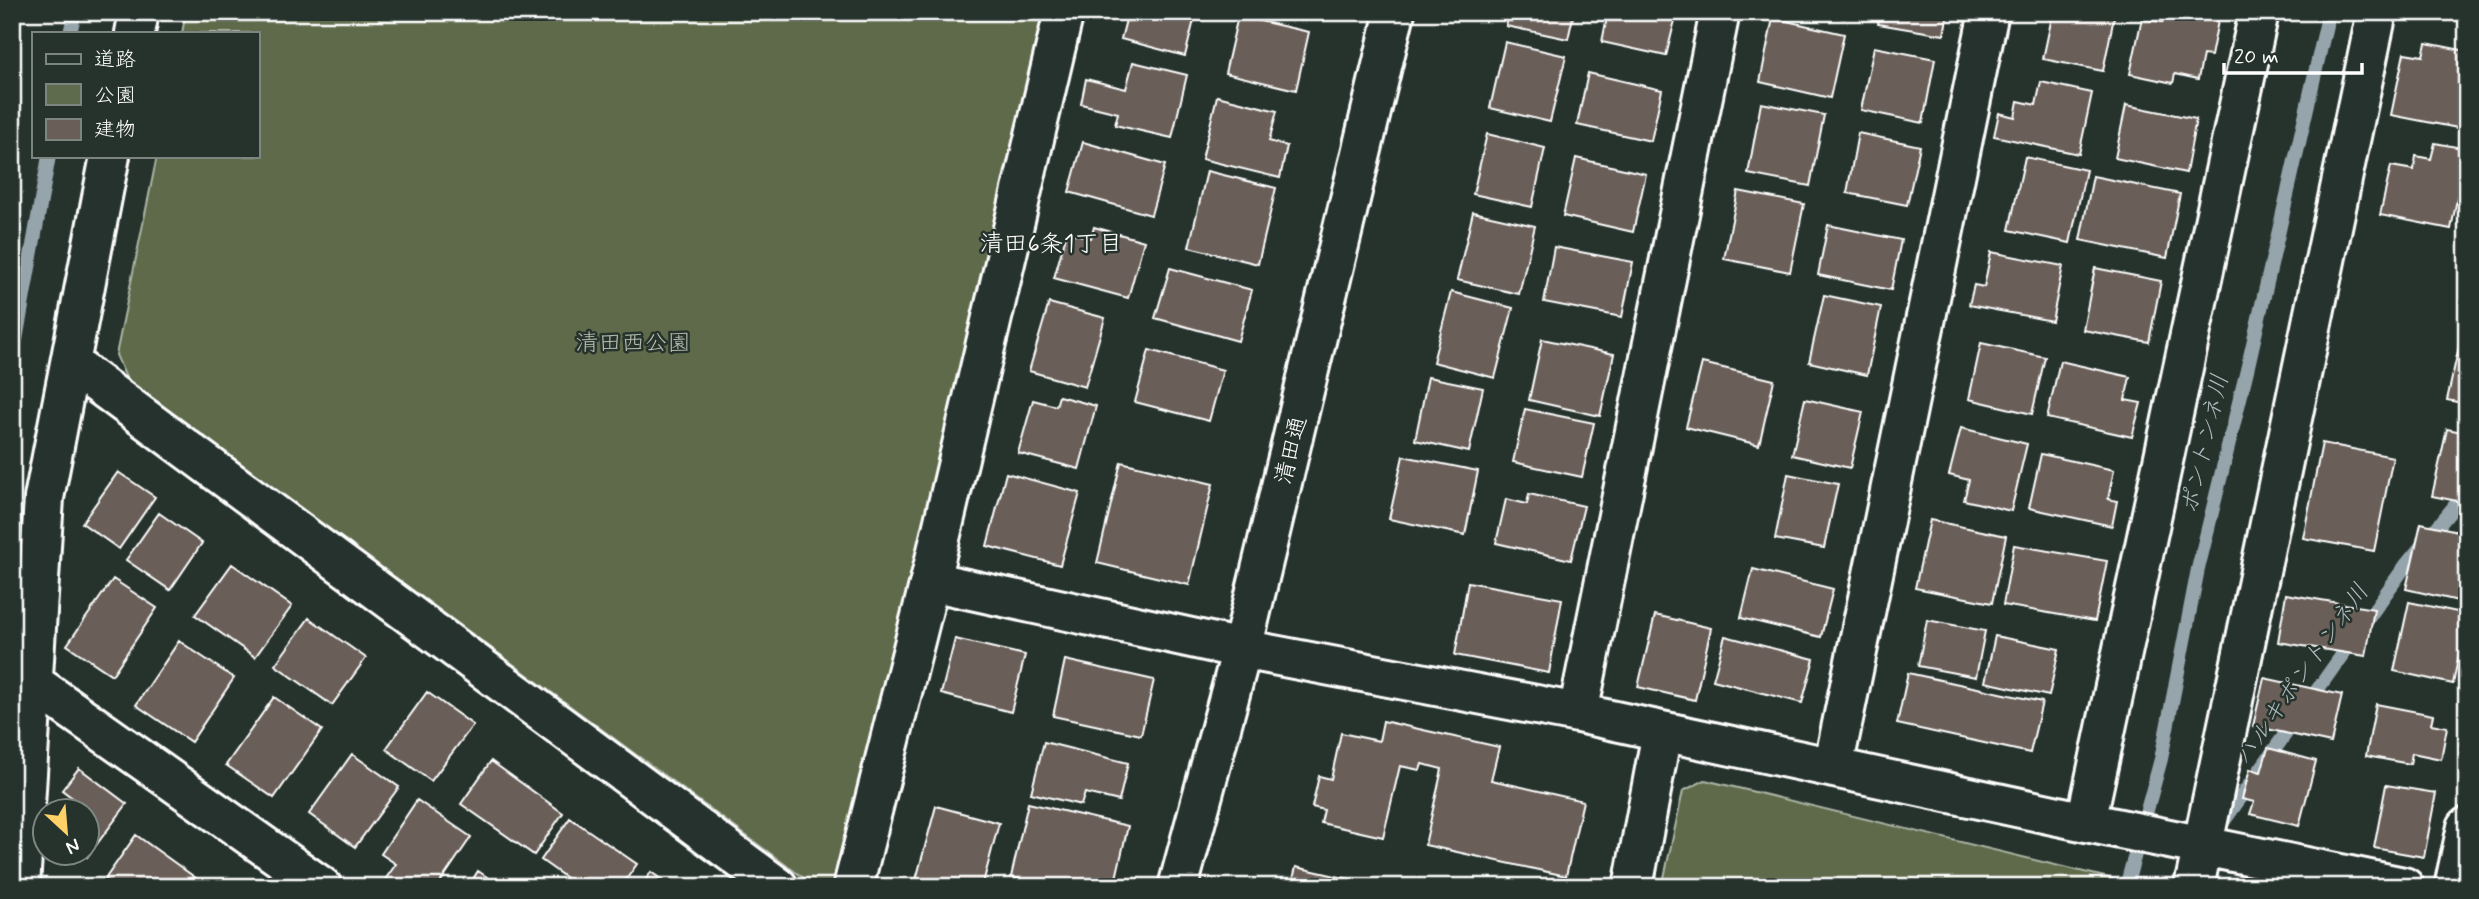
<svg xmlns="http://www.w3.org/2000/svg" width="2479" height="899" font-family="Mynerve,'Klee One',sans-serif">
  <style>
    .green { fill: #5e6b4c; stroke: #aeb5a6; stroke-width: 2 }
    .lines { fill: none; stroke-linecap: round; stroke-linejoin: round }
    .stream { stroke: #96a5ac; stroke-width: 14 }
    .building { fill: #6a5e58; stroke: #fff; stroke-width: 2 }
    .minor-casing { stroke: #fff; stroke-width: 44 }
    .minor { stroke: #26332d; stroke-width: 38 }
    .labels { text-anchor: middle; stroke-width: 5; stroke-linejoin: round; paint-order: stroke }
    .park-label { font-size: 23px; fill: #b7bcae; stroke: #26332d }
    .street-label { font-size: 23px; fill: #fff; stroke: #26332d }
    .neighbourhood-label { font-size: 24px; fill: #fff; stroke: #26332d }
    .water-label { font-size: 24px; font-style: italic; fill: #b0bcc1; stroke: #26332d }
  </style>
  <rect width="100%" height="100%" fill="#26332d"/>
  <filter id="ink" filterUnits="userSpaceOnUse"><feTurbulence type="fractalNoise" baseFrequency=".0143" numOctaves="2"/><feDisplacementMap in="SourceGraphic" scale="14" xChannelSelector="R" yChannelSelector="G"/><feConvolveMatrix kernelMatrix="1 2 1 2 8 2 1 2 1" color-interpolation-filters="sRGB"/></filter>
  <g filter="url(#ink)">
    <!-- green -->
    <path class="green" d="M186 12H1053L846 876 834 887H816L127 380 116 355 157 156H257V33H182Z
      M1705 780 2113 879 2109 887H1662L1683 791Z"/>
    <g class="lines">
      <!-- stream -->
      <path class="stream" d="M70 33 75 12
        M12 362 49 156
        M2308 703 2406 565 2467 491
        M2219 828 2296 719
        M2126 887 2161 759 2198 569 2247 370 2329 12"/>
    </g>
    <!-- building -->
    <path class="building" d="M1128 12H1196L1185 56 1121 39Z
      M1510 12H1574L1568 39 1506 26Z
      M1608 12H1677L1666 56 1602 42Z
      M1818 12H1845L1844 18Z
      M1880 12H1948L1944 35 1878 24Z
      M2053 12H2115L2103 71 2043 59Z
      M2164 12H2177L2218 21 2211 56 2203 55 2198 79 2175 74 2173 83 2130 74 2142 18 2162 22Z
      M1238 16 1309 32 1296 90 1225 73Z
      M1773 18 1844 34 1830 98 1760 82Z
      M1505 42 1566 56 1550 122 1490 108Z
      M2426 43 2467 51V111L2463 129 2391 115 2404 53 2423 56Z
      M1874 47 1935 59 1923 123 1861 110Z
      M1133 62 1187 75 1172 138 1115 125 1118 113 1081 104 1086 79 1126 89Z
      M1588 73 1662 90 1651 141 1577 125Z
      M2041 82 2092 93 2079 154 1994 136 1999 113 2015 117 2018 101 2036 105Z
      M1217 96 1277 111 1269 141 1287 146 1280 178 1202 159Z
      M1761 103 1824 115 1810 186 1748 174Z
      M2126 105 2196 119 2186 173 2115 158Z
      M1858 133 1920 146 1907 205 1847 193Z
      M1487 134 1545 148 1532 207 1473 194Z
      M1083 142 1165 165 1151 215 1069 192Z
      M2435 143 2467 149 2451 229 2380 215 2391 166 2414 170 2416 156 2431 159Z
      M2025 157 2086 170 2070 243 2009 230Z
      M1576 158 1646 174 1633 232 1563 216Z
      M1207 171 1276 188 1258 264 1189 247Z
      M2093 176 2180 194 2167 258 2080 240Z
      M1738 191 1804 204 1790 272 1724 259Z
      M1473 212 1535 226 1519 294 1457 280Z
      M1828 225 1901 240 1891 290 1818 275Z
      M1094 227 1144 241 1128 298 1054 278 1067 232 1091 238Z
      M1554 247 1633 262 1622 317 1544 302Z
      M1991 252 2063 266 2052 321 1969 305 1974 285 1984 287Z
      M1170 268 1252 290 1238 341 1155 318Z
      M2095 268 2161 281 2149 342 2083 330Z
      M1451 292 1513 308 1495 378 1433 362Z
      M1824 295 1881 307 1867 375 1809 362Z
      M1049 303 1105 318 1085 387 1029 371Z
      M2467 311V404L2447 400Z
      M1542 339 1614 354 1600 416 1529 400Z
      M1981 343 2045 357 2032 414 1969 399Z
      M1149 350 1223 370 1209 421 1135 402Z
      M2060 361 2130 377 2125 400 2141 403 2132 437 2047 418Z
      M1702 363 1774 380 1759 445 1686 427Z
      M1428 377 1483 388 1469 452 1415 440Z
      M1059 396 1096 406 1079 469 1018 453 1033 400 1056 406Z
      M1805 399 1863 412 1850 468 1792 455Z
      M1525 409 1594 423 1582 477 1513 462Z
      M1961 428 2027 444 2011 511 1964 500 1969 480 1949 475Z
      M2447 429 2467 433V503L2432 496Z
      M2322 443 2393 457 2374 551 2303 538Z
      M2041 454 2114 470 2108 499 2117 501 2112 526 2029 508Z
      M1403 456 1478 471 1465 535 1389 519Z
      M1121 462 1213 484 1189 585 1097 563Z
      M118 472 155 497 119 549 82 523Z
      M1006 473 1080 493 1060 565 987 546Z
      M1788 474 1838 484 1824 548 1775 539Z
      M1529 494 1584 506 1571 560 1496 543 1506 499 1527 504Z
      M159 513 202 543 170 590 126 560Z
      M1930 520 2006 536 1992 603 1915 588Z
      M2421 523 2467 533V603L2406 589Z
      M2014 545 2107 561 2095 621 2003 605Z
      M232 564 292 606 255 657 195 615Z
      M1753 569 1833 589 1821 637 1741 618Z
      M113 579 157 608 112 675 67 645Z
      M1468 582 1562 599 1549 673 1455 655Z
      M2286 594 2374 609 2366 656 2278 642Z
      M2409 602 2467 614 2453 684 2394 671Z
      M1655 615 1711 628 1695 700 1638 687Z
      M309 618 366 658 332 705 275 665Z
      M1927 620 1985 631 1976 677 1918 666Z
      M1725 636 1814 659 1802 703 1713 680Z
      M1995 636 2059 649 2049 696 1985 682Z
      M955 639 1025 655 1011 712 941 694Z
      M179 641 234 678 191 742 136 705Z
      M1065 660 1154 680 1141 735 1053 716Z
      M1908 673 2042 702 2030 753 1897 724Z
      M2264 678 2342 695 2331 743 2253 726Z
      M427 692 473 725 431 781 386 749Z
      M274 697 322 730 274 798 226 765Z
      M2376 704 2433 715 2431 724 2447 727 2441 759 2412 753 2410 764 2366 756Z
      M1383 721 1499 747 1491 780 1583 801 1566 876 1425 845 1442 769 1422 764 1420 770 1400 766 1383 837 1321 823 1324 810 1312 807 1319 776 1331 779 1341 733 1379 741Z
      M1044 742 1128 763 1119 801 1085 793 1081 805 1031 793Z
      M2268 748 2316 761 2299 826 2250 814 2254 802 2242 799 2250 769 2261 772Z
      M352 754 399 787 355 847 309 814Z
      M491 761 563 813 534 855 461 804Z
      M79 768 127 804 87 857 82 853H88V811H73L79 803 62 790Z
      M2386 785 2436 793 2424 857 2374 848Z
      M417 800 471 837 437 887H386L382 884 396 864 381 854Z
      M1028 803 1128 826 1114 887H1055L1011 877Z
      M936 806 999 823 982 887H914Z
      M570 818 637 864 621 887H579L541 860Z
      M136 835 200 881 196 887H115L105 879Z
      M1296 867 1349 879 1347 887H1291Z
      M478 871 502 887H468Z
      M651 872 672 887H641Z
      M1358 881 1388 887H1357Z"/>
    <g class="lines">
      <!-- minor casing -->
      <g class="minor-casing">
        <path id="minor" d="M135 33 139 12
          M70 363 778 887
          M930 581 1242 649 1578 713 2086 822 2404 887
          M32 682 322 887
          M1578 713 1720 12
          M1833 768 1989 12
          M2086 822 2259 12
          M20 887 44 498 110 156
          M853 887 930 581 1064 12
          M1178 887 1242 649 1395 12
          M1633 887 1662 732
          M2194 887 2377 12
          M2454 887 2467 827"/>
      </g>
      <!-- minor -->
      <use href="#minor" class="minor"/>
    </g>
  </g>
  <g class="labels">
    <!-- park labels -->
    <g class="park-label">
      <text x="633" y="350">清田西公園</text>
    </g>
    <!-- street labels -->
    <g class="street-label">
      <text transform="translate(1290 450) rotate(-76)" y="8">清田通</text>
    </g>
    <!-- neighbourhood labels -->
    <g class="neighbourhood-label">
      <text x="1051" y="251">清田6条1丁目</text>
    </g>
    <!-- water labels -->
    <g class="water-label">
      <text transform="translate(2204 444) rotate(-77)" y="8">ポントンネ川</text>
      <text transform="translate(2301 674) rotate(-55)" y="8">ハルキポントンネ川</text>
    </g>
  </g>
  <!-- margin -->
  <rect width="2479" height="899" fill="none" stroke="#26332d" stroke-width="42"/>
  <rect x="21" y="21" width="2437" height="857" fill="none" stroke="#fff" stroke-width="2.5" filter="url(#ink)"/>
  <!-- legend -->
  <rect x="32" y="32" width="228" height="126" fill="#26332d" stroke="#7d8581" stroke-width="2"/>
  <rect x="46" y="54" width="35" height="10" fill="#26332d" stroke="#7d8581" stroke-width="2"/>
  <text x="94" y="66" font-size="21" fill="#ffffff">道路</text>
  <rect x="46" y="84" width="35" height="21" fill="#5e6b4c" stroke="#7d8581" stroke-width="2"/>
  <text x="94" y="102" font-size="21" fill="#ffffff">公園</text>
  <rect x="46" y="119" width="35" height="21" fill="#6a5e58" stroke="#7d8581" stroke-width="2"/>
  <text x="94" y="136" font-size="21" fill="#ffffff">建物</text>
  <!-- north arrow -->
  <g transform="translate(66 832) rotate(154)"><circle r="33" fill="#26332d" stroke="#7d8581" stroke-width="2"/>
  <path d="M0-5L12 26L0 18L-12 26Z" fill="#ffd166"/>
  <text y="-10" font-size="19" font-weight="bold" text-anchor="middle" fill="#ffffff">N</text>
  </g>
  <!-- scale -->
  <path d="M2224 63v10h138v-10" fill="none" stroke="#ffffff" stroke-width="3.5"/>
  <text x="2234" y="63" font-size="21" fill="#ffffff" stroke="#26332d" stroke-width="5" paint-order="stroke">20 m</text>
</svg>
